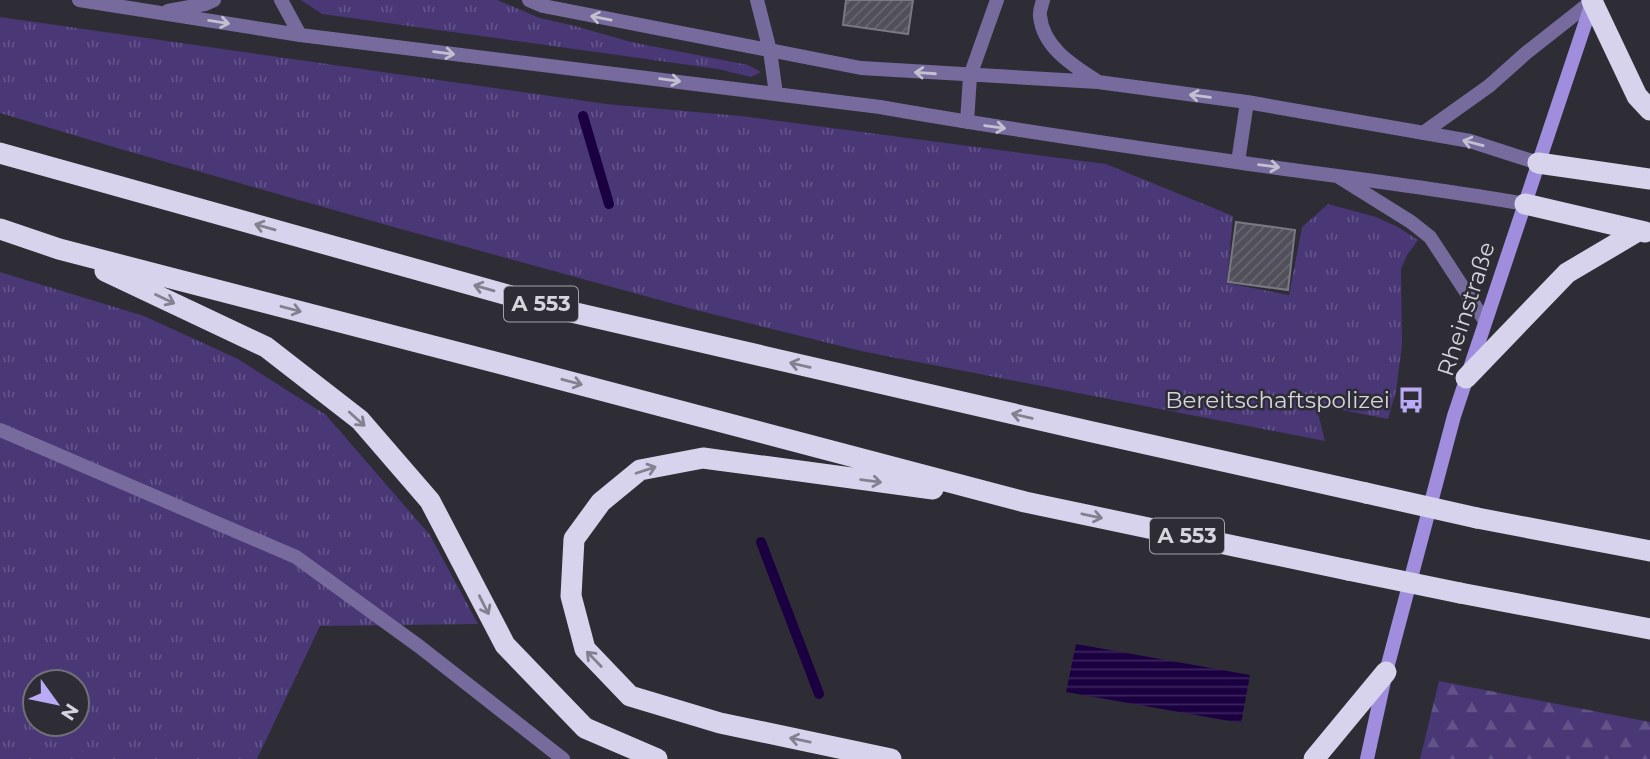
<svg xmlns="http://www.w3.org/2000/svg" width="1650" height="759" font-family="Montserrat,sans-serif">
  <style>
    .grass { fill: url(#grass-tufts); fill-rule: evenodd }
    .forest { fill: url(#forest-firs) }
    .water { fill: url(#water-rules) }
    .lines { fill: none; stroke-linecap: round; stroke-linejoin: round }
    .stream { stroke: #1b0041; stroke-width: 10 }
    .building { fill: url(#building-hatch); stroke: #7a7883; stroke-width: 2 }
    .lane { stroke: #776b9e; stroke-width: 14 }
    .street { stroke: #776b9e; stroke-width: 14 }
    .secondary { stroke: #a08dde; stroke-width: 14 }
    .highway { stroke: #d8d3ec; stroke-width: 21 }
    .highway-bridge { stroke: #d8d3ec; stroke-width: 21 }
    .oneway { stroke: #c3c0cf }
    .oneway2 { stroke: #838090 }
    .labels { text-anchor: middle; stroke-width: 5; stroke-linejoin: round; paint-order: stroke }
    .shield { fill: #2e2c35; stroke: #a4a2a9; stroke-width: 2 }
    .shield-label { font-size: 21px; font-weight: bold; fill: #d6d5db }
    .street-label { font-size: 23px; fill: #d6d5db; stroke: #2e2c35 }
    .poi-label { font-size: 23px; fill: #d6d5db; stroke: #2e2c35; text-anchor: end }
  </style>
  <defs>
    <pattern id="grass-tufts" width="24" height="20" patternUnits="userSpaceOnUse" patternTransform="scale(1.75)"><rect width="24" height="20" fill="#493776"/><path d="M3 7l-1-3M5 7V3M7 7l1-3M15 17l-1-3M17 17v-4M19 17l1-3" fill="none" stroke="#625389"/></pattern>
    <pattern id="forest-firs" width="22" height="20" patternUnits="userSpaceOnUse" patternTransform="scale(1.75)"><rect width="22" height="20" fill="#493776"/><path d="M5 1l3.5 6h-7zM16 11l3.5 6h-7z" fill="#625389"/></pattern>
    <pattern id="water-rules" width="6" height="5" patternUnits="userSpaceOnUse" patternTransform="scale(1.75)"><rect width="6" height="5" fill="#1b0041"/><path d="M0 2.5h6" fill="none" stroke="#3b245c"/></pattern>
    <pattern id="building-hatch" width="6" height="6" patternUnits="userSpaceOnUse" patternTransform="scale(1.75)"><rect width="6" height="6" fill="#514f59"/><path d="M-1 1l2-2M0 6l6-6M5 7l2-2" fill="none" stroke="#696770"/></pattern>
  </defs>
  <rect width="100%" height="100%" fill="#2e2c35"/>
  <!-- grass -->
  <path class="grass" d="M301 0H497L540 18 575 26 631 42 748 65 761 72 751 77 718 69 322 14Z
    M0 17 606 104 741 116 1106 164 1233 216 1227 283 1289 295 1302 227 1328 204 1376 217 1398 227 1418 240 1407 255 1401 269 1402 345 1396 391 1388 419 1316 405 1325 441 861 351 696 310 390 226 117 148 0 113Z
    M0 272 144 316 238 359 326 415 430 535 478 624 320 626 257 759H0ZM35 682H77V724H35Z"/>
  <!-- forest -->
  <path class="forest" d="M1439 681 1650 722V759H1420Z"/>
  <!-- water -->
  <path class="water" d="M1076 644 1250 675 1241 723 1066 692Z"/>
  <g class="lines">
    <!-- stream -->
    <path class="stream" d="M583 116 609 204
      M761 542 819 694"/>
  </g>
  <!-- building -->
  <path class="building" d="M846 0H913L908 34 843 25Z
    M1236 222 1295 230 1288 290 1228 282Z"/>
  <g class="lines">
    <!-- lane -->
    <path class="lane" d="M79 0 300 35 880 107C998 128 1117 145 1236 162 1332 176 1429 187 1525 204
      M281 0 300 35
      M529 0 543 6 861 68 1098 82 1247 102 1470 141 1538 163
      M757 0 770 51 776 94
      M1043 0C1042 5 1039 11 1040 16 1043 48 1074 66 1097 81
      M168 11 205 4 214 0
      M967 122 970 76 997 0
      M1423 133 1489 86 1526 53 1592 1
      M1238 162 1247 102
      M1339 177 1411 222 1430 237 1485 321"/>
    <!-- street -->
    <path class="street" d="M0 430 296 557 420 647 563 759"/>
    <!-- secondary -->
    <path class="secondary" d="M1367 759 1386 672 1454 416 1593 0"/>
    <!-- highway -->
    <path class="highway" d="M1592 1 1637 96 1650 110
      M0 153 554 308 1088 431 1366 493
      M1538 163 1650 179
      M1525 204 1645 232
      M0 229 59 249 506 365 1025 502 1348 570
      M105 271 266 347 360 420 430 501 505 645 585 728 657 759
      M1466 378 1567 273 1638 231
      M1477 518 1650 551
      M1460 593 1650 629
      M891 759 720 723 630 696 585 649 571 596 574 539 601 502 640 470 703 458 933 489
      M1314 759 1386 672"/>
    <!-- highway-bridge -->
    <path class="highway-bridge" d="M1366 493 1477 518
      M1348 570 1460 593"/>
  </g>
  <!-- one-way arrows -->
  <defs><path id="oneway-shaft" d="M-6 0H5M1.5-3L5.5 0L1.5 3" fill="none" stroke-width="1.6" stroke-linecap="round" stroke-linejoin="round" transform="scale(1.75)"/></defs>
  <g class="oneway">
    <use href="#oneway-shaft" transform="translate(601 18) rotate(-169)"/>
    <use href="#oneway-shaft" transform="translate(219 22) rotate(9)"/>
    <use href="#oneway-shaft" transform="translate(444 53) rotate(7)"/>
    <use href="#oneway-shaft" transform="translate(925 73) rotate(-176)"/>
    <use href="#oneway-shaft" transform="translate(670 80) rotate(7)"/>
    <use href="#oneway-shaft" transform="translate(1200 96) rotate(-172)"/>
    <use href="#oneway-shaft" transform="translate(995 127) rotate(8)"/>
    <use href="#oneway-shaft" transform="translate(1473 143) rotate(-165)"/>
    <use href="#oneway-shaft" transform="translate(1269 166) rotate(7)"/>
  </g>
  <g class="oneway2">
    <use href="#oneway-shaft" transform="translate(265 227) rotate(-164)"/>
    <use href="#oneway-shaft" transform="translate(484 288) rotate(-164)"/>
    <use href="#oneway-shaft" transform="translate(165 299) rotate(25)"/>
    <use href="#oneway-shaft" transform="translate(291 309) rotate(15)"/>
    <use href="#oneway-shaft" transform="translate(800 365) rotate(-167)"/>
    <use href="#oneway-shaft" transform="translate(572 382) rotate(15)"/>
    <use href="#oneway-shaft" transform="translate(1022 416) rotate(-167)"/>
    <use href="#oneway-shaft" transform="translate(357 419) rotate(42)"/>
    <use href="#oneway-shaft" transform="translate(646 470) rotate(-18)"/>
    <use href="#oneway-shaft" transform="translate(871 481) rotate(8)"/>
    <use href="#oneway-shaft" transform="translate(1092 516) rotate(12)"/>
    <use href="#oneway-shaft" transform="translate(484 605) rotate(63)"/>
    <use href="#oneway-shaft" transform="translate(594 659) rotate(-134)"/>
    <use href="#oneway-shaft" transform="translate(800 740) rotate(-168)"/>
  </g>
  <!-- icons -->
  <defs>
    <g id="bus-bare" transform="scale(2.1)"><path d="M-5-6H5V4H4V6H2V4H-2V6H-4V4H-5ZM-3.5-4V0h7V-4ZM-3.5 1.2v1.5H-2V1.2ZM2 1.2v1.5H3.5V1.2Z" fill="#bbaaf6" stroke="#2e2c35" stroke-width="2.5" paint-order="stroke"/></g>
  </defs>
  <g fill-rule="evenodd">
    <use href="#bus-bare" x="1411" y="400"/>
  </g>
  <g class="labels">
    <!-- shield labels -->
    <g class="shield">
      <rect x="504" y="286.5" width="74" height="35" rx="5"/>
      <rect x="1150" y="518.5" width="74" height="35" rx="5"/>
    </g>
    <g class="shield-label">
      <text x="541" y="311">A 553</text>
      <text x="1187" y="543">A 553</text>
    </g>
    <!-- street labels -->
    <g class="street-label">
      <text transform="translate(1466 309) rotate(-72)" y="8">Rheinstraße</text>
    </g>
    <!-- poi labels -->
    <g class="poi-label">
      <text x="1390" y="408">Bereitschaftspolizei</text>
    </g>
  </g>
  <!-- north arrow -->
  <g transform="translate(56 703) rotate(123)"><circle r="33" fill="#2e2c35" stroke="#717077" stroke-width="2"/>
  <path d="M0-5L12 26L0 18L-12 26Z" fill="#bbaaf6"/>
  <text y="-10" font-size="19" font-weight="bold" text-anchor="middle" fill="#d6d5db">N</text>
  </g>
</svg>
